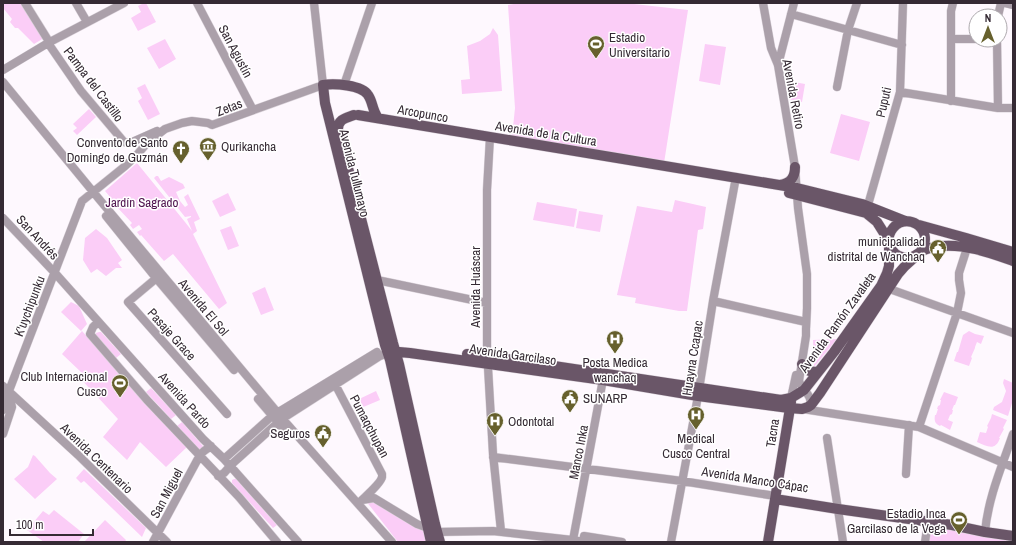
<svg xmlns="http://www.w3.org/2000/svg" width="1016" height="545" font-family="'Archivo Narrow',sans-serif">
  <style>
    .green { fill: #fbcdf7 }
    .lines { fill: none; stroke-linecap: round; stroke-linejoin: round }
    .minor-casing { stroke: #dad3da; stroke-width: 9 }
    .major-casing { stroke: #dad3da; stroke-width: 11 }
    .minor { stroke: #aba0aa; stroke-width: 8 }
    .major { stroke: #6a5668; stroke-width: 10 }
    .labels { text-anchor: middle; stroke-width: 3; stroke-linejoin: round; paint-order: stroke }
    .poi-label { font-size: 13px; fill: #352a34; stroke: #fff; text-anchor: end }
    .street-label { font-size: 13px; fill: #352a34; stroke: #fff }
    .park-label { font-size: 13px; fill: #4f124e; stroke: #fff }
  </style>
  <rect width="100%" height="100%" fill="#fef8fe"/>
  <!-- green -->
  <path class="green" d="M3 3H22L44 38 34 44 18 28H15L10 22 12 19 3 8Z
    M144 3H146L156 22 138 31 131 18 141 12 138 6Z
    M519 3H625L688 10 664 163 512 137 515 108 508 5Z
    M493 28 498 35 502 91 462 94 461 80 470 79 467 46 480 41 490 34Z
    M165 39 176 59 159 69 147 48Z
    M705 44 726 47 720 85 699 81Z
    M794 82 805 84 802 102 790 100Z
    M145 84 160 114 148 120 138 101 142 98 137 88Z
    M89 109 96 117 77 135 73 131 77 128 73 124Z
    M841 114 870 122 859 161 830 153Z
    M137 163 185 222 192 231 187 219 191 217V216L185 217 154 178 156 176H158L161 181 169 177 183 184 185 188 176 192 180 201 185 207 188 205 184 197 188 194 200 219 194 222 197 231 193 234 227 303 219 309 173 254 164 261 141 235 140 236 137 232 142 229 139 225 133 229 130 225 132 223 115 205 116 204 105 191Z
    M228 193 236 210 220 217 212 201Z
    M675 200 706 207 703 229 698 230 687 311H679L635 303 636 298 617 295 637 206 672 212Z
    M537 202 577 209 574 227 533 220Z
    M579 211 603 215 600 232 576 228Z
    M231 226 239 246 228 250 220 230Z
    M96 229 107 238 122 260 118 263 122 268H116L106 276 97 269 91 273 83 260 85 238Z
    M265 287 274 310 261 315 252 293Z
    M71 302 79 306 87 324 81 331 61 312Z
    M82 331 187 447 166 467 140 442 127 460 103 437 118 419 79 377 82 373 62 354Z
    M969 331 975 334 984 336 981 344 977 342 975 347V348L971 357 972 358 969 366 954 361 957 352H958L963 335Z
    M99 332H101L121 354 116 358 96 337V333Z
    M837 339 814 367 813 340Z
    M1004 379 1013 383V403H1012L1008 416 993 410 994 407 1002 402 1006 391 1003 383Z
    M151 388 176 415 171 419 146 392Z
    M376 391 380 400 361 408 357 400Z
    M944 392 958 397 955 405H954L952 410H953L952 414 950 415 948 420 953 422 950 430 941 425 940 426C935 424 934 421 935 415H936L938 409H937L938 406 940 405 941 400H940Z
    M992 414 1007 420 1003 428 1004 429 999 438H1000C995 452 987 446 977 442L980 432 986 433 988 427 987 426 991 418Z
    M182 422 202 445 204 447 203 450H199L177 426Z
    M33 455 35 456 50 473 57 479 35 499 14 479 28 467Z
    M84 469 146 528 142 537 84 481 81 483 76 478Z
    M234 479H236L277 525 273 528 232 483V480Z
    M369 500 427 531 429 542H398L366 501Z
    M54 510 84 534 78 542H44L27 530 43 511 49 515Z
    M105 520 126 540 125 542H84Z
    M935 528 1013 538V542H928L931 531Z"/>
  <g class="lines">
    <!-- minor casing -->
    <g class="minor-casing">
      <path id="minor" d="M25 3 48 40
        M76 3 87 22
        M197 3 253 110
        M763 3 771 48 778 65 795 167 798 208 807 274V308L806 329V336L799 381C802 390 813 395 810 406
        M1005 3 1013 5
        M791 14 902 45
        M998 16 1001 3
        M951 39H976
        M997 40 998 108
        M48 43 81 91 124 142 128 143H130L157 131
        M778 65 794 3
        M3 70 48 43 124 3
        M3 82 99 199 287 424 392 542
        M344 85 372 3
        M837 87 848 30 857 3
        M900 92 998 108H1013
        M951 101V11L953 3
        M490 137 487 190V350L493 454 501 531
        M866 212 900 92 903 3
        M106 216 156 278 234 370
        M3 218 55 273 203 439 224 459 298 542
        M159 276 128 302 227 414
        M377 280 487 303
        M884 287 1013 333
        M713 301 806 322
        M98 322 93 327 90 334 147 400 239 497 277 542
        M335 384 382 474C382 475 382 476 382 477 381 483 366 496 362 500
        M3 386 78 455 167 542
        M791 398 796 375
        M258 399 287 433
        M803 409 919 427 1013 467
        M3 410 7 396 82 201 124 167 136 156 147 143 165 129 182 123 192 121 208 123 212 125 323 85 314 3
        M919 427 957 313 961 293 959 280V273L967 248
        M3 434 12 407 9 393
        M827 438 843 542
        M493 457 682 481 775 496
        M224 459 272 416 377 352
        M906 474 909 425
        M218 476 224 473 232 464 282 419 380 356 388 353
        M362 500 374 498 417 524 428 528 435 532 493 531 590 542
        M985 532C988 498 1002 466 1013 434
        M584 536 622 542
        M573 540 604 374
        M153 542 200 455 204 451 211 446
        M671 542 698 396 713 301 736 177
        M925 542 929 516"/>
    </g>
    <!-- major casing -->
    <g class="major-casing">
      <path id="major" d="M354 115C346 118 338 119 338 129L393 343 399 364 435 524 440 542
        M358 115 797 188 862 204 905 221
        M378 118C372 110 373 102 368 95 362 85 334 83 323 85L325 103 330 123 385 345 390 360 431 542
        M780 185C791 183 795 177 795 167
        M789 193 866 213 877 222 889 241
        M919 225 966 238 1013 252
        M921 251C936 228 904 209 891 231 885 241 891 254 902 257 913 260 916 254 924 250 930 248 936 246 942 246 966 244 990 253 1013 261
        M388 353 399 352 410 353 603 380 698 396 789 408 802 409 808 407 811 405 820 393 898 274 905 266 916 256
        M467 354 495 357 781 400 791 398 804 390 834 352 881 286 887 273 889 266V245
        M802 364C807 371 811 373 819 371
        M775 499 838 509 952 525 985 532 1013 536
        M768 542 791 402"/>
    </g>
    <!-- minor -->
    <use href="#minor" class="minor"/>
    <!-- major -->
    <use href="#major" class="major"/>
  </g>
  <!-- icons -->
  <defs>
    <g id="stadium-pin" transform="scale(0.9)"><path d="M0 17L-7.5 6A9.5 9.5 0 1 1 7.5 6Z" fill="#66602d" stroke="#fff"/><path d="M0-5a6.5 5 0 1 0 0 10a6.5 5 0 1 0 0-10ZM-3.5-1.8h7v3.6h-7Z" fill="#fff"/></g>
    <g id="museum-pin" transform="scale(0.9)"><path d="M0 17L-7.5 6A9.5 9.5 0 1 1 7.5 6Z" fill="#66602d" stroke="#fff"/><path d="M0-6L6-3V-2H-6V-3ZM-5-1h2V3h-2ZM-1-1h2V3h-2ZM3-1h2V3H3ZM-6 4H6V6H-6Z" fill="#fff"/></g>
    <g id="church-pin" transform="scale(0.9)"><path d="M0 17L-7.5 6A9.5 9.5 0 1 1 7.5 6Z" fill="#66602d" stroke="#fff"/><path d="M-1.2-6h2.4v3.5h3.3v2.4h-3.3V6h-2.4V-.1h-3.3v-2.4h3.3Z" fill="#fff"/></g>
    <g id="civic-pin" transform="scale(0.9)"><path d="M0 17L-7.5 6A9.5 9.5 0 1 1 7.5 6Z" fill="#66602d" stroke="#fff"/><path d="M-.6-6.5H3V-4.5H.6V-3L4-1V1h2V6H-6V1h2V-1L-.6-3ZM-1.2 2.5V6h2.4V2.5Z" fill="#fff"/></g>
    <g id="hospital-pin" transform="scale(0.9)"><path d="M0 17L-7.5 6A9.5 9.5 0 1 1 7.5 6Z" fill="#66602d" stroke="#fff"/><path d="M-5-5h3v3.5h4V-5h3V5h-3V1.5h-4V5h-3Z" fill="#fff"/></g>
  </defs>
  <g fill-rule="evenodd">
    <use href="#stadium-pin" x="596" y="44"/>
    <use href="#museum-pin" x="208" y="146"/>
    <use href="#church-pin" x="181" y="149"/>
    <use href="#civic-pin" x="938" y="248"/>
    <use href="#hospital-pin" x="615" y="339"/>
    <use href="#stadium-pin" x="120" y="383"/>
    <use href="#civic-pin" x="570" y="398"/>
    <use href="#hospital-pin" x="696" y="415"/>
    <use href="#hospital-pin" x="495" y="421"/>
    <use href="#civic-pin" x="323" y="433"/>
    <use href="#stadium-pin" x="959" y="520"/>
  </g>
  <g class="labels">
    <!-- poi labels -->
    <g class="poi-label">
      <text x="609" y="42" text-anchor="start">Estadio<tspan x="609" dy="15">Universitario</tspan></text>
      <text x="168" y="147">Convento de Santo<tspan x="168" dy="15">Domingo de Guzmán</tspan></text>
      <text x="221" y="151" text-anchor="start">Qurikancha</text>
      <text x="925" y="246">municipalidad<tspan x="925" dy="15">distrital de Wanchaq</tspan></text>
      <text x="615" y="367" text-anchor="middle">Posta Medica<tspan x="615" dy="15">wanchaq</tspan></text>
      <text x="107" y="381">Club Internacional<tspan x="107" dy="15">Cusco</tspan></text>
      <text x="583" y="403" text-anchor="start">SUNARP</text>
      <text x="508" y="426" text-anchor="start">Odontotal</text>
      <text x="310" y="438">Seguros</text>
      <text x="696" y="443" text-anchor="middle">Medical<tspan x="696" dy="15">Cusco Central</tspan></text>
      <text x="946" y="518">Estadio Inca<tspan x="946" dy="15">Garcilaso de la Vega</tspan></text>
    </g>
    <!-- street labels -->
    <g class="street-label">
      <text transform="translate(236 51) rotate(62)" y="5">San Agustín</text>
      <text transform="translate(94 84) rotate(53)" y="5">Pampa del Castillo</text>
      <text transform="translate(794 94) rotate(79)" y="5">Avenida Retiro</text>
      <text transform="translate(883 102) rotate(-77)" y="5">Puputi</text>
      <text transform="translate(229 107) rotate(-21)" y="5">Zetas</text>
      <text transform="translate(423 113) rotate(10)" y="5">Arcopunco</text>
      <text transform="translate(546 133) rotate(9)" y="5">Avenida de la Cultura</text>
      <text transform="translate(355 173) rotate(76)" y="5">Avenida Tullumayo</text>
      <text transform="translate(38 237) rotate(47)" y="5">San Andrés</text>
      <text transform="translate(475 287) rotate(-90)" y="5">Avenida Huáscar</text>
      <text transform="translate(29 306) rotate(-69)" y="5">K'uychipunku</text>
      <text transform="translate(204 307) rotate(50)" y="5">Avenida El Sol</text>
      <text transform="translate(837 322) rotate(-54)" y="5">Avenida Ramón Zavaleta</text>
      <text transform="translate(172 334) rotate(48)" y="5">Pasaje Grace</text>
      <text transform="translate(513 354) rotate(8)" y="5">Avenida Garcilaso</text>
      <text transform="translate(692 358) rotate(-81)" y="5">Huayna Ccapac</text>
      <text transform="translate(185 400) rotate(48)" y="5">Avenida Pardo</text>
      <text transform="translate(370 426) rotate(62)" y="5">Pumaqchupan</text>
      <text transform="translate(772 433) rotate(-81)" y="5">Tacna</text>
      <text transform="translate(578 452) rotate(-79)" y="5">Manco Inka</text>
      <text transform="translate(97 458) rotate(44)" y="5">Avenida Centenario</text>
      <text transform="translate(755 479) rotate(9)" y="5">Avenida Manco Cápac</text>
      <text transform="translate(166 493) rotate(-62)" y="5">San Miguel</text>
    </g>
    <!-- park labels -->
    <g class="park-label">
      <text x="142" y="207">Jardín Sagrado</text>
    </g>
  </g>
  <!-- border -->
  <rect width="1016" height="545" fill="none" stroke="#352a34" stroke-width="8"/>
  <!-- north arrow -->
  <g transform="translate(988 28)"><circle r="19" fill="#ffffff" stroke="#aeaaae"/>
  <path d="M0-3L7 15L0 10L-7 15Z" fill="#66602d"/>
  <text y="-6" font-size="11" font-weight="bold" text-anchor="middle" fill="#352a34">N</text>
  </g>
  <!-- scale -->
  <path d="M10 529v6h83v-6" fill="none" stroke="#352a34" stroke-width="2"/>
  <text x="16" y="529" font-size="12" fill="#352a34" stroke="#ffffff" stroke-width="3" paint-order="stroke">100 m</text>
</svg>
